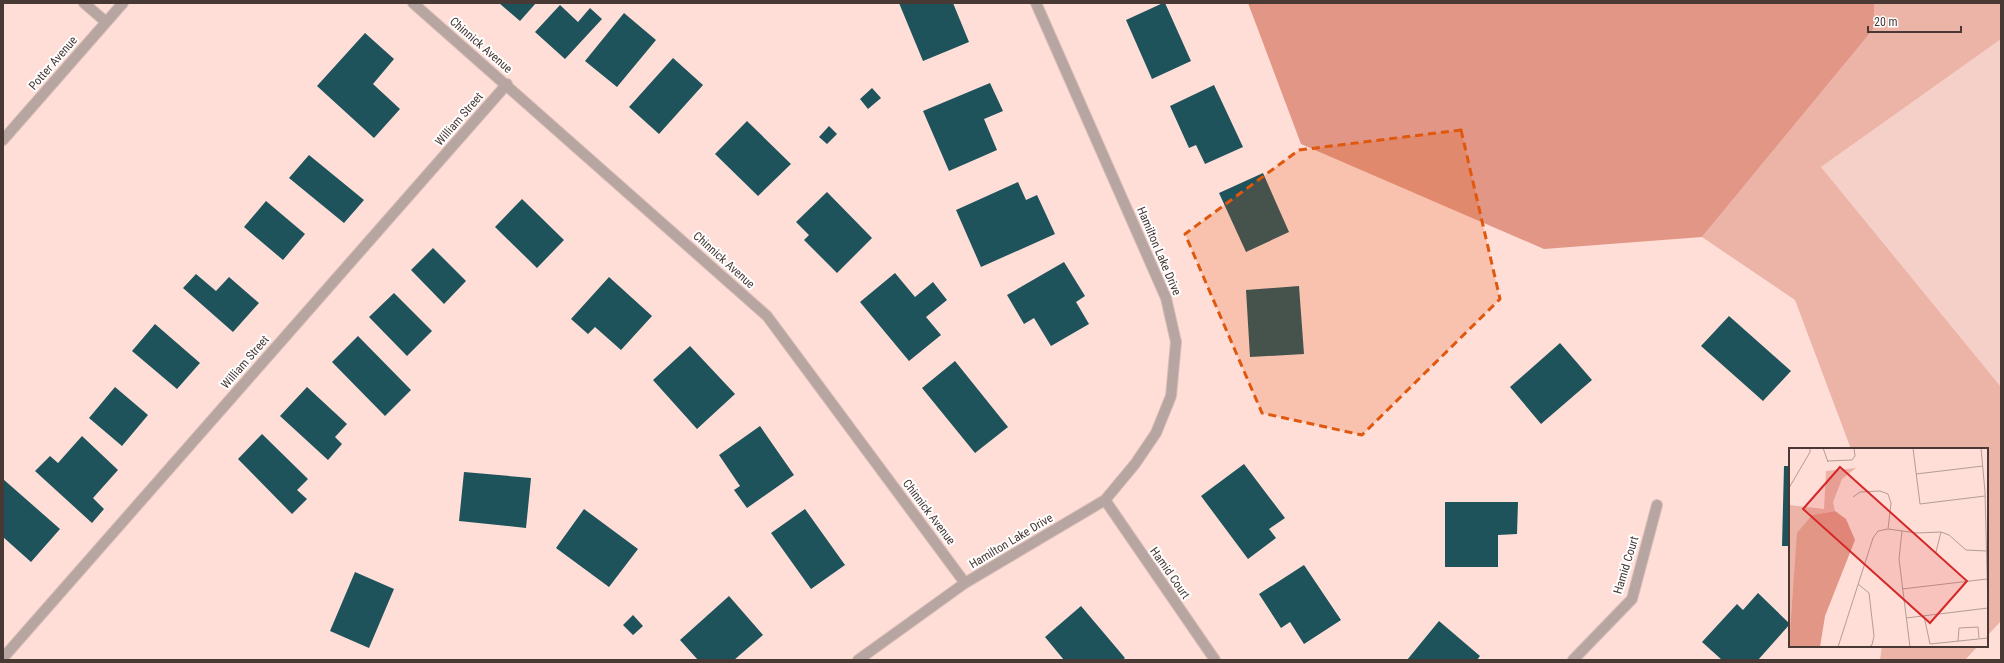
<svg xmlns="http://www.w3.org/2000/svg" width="2004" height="663" font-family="'Roboto Condensed',sans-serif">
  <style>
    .built { fill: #f5d0c8 }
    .green { fill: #ecb3a7 }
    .water { fill: #e29685 }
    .building { fill: #1e535c }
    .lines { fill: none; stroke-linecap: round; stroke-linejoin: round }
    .street-casing { stroke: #dabdb7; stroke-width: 12 }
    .street { stroke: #b6a5a1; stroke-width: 10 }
    .marked { fill: #e0570e; fill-opacity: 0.2; stroke: #e0570e; stroke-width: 3; stroke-dasharray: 8 5; stroke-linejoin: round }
    .labels { text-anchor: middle; stroke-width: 4; stroke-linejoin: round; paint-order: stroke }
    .street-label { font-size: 12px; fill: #483935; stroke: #fff }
    .inset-road { fill: none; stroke: #b59c96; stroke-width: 1 }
    .view { fill: #d62828; fill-opacity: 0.15; stroke: #d62828; stroke-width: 2 }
    .inset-edge { fill: none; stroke: #483935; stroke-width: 2 }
  </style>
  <rect width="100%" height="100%" fill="#feded7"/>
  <!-- built -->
  <path class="built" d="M2001 39V387L1821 167Z"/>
  <!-- green -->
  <path class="green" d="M1874 3H2001V39L1821 167 2001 387V621L1987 636V449H1851L1795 300 1702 237 1875 27Z
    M1882 646H1978L1965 660H1880Z"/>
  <!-- water -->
  <path class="water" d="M1248 3H1874L1875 27 1702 237 1544 249 1301 144Z"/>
  <!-- building -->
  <path class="building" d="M499 3H536L520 21Z
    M899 3H953L969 42 923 61Z
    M1163 3H1165L1191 61 1152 79 1126 20Z
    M560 5 578 22 590 8 602 19 565 59 535 32Z
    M624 13 656 40 617 87 585 61Z
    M365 33 394 59 373 84 400 109 374 138 317 86Z
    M673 58 703 85 659 134 629 107Z
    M990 83 1003 111 984 119 997 150 949 171 923 111Z
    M1214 85 1243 147 1205 164 1196 145 1189 148 1170 106Z
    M872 88 881 98 868 109 860 99Z
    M747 121 791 164 758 196 715 154Z
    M829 126 837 134 827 144 819 137Z
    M309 155 364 200 344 223 289 178Z
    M1263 173 1289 232 1246 252 1219 193Z
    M1018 182 1026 200 1037 195 1055 234 981 267 956 210Z
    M827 192 872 238 837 273 804 240 809 235 796 222Z
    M522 199 564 240 537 268 495 227Z
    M266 201 305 234 283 260 244 227Z
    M433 248 466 281 444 304 411 270Z
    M1064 262 1085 296 1076 302 1089 324 1051 346 1034 318 1024 324 1007 295Z
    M895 273 915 297 933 282 947 300 926 317 941 335 909 361 860 302Z
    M196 274 216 291 229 277 259 303 233 332 183 288Z
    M609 277 652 316 621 350 595 327 588 334 571 319Z
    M1299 286 1304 354 1250 357 1246 290Z
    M394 293 432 331 407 356 369 317Z
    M1729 316 1791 371 1763 401 1701 346Z
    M155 324 200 363 177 389 132 351Z
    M358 336 411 390 385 416 332 362Z
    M1560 343 1592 380 1541 424 1510 387Z
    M690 346 735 394 697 429 653 380Z
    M955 361 1008 427 975 453 922 388Z
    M115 387 148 415 122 446 89 418Z
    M307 387 347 424 335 437 342 444 328 460 280 416Z
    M760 426 794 475 747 508 734 490 740 486 719 455Z
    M262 434 308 479 297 490 307 499 292 514 238 459Z
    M82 436 118 470 93 498 104 509 92 523 35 471 50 456 58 463Z
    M1244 464 1285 518 1269 529 1276 538 1248 559 1201 496Z
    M1784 466H1790V546H1782Z
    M464 472 531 478 526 528 459 521Z
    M3 479 60 529 31 562 3 537Z
    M1445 502H1518L1517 534 1498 535V567H1445Z
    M584 509 638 549 609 587 556 548Z
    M805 509 845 565 811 589 771 533Z
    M1304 565 1341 620 1304 644 1290 622 1281 628 1259 594Z
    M355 572 394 589 369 648 330 631Z
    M1758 593 1790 624 1758 660H1722L1702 642 1737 604 1743 610Z
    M729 596 763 635 734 660H698L680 640Z
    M1081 606 1125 658 1122 660H1064L1045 637Z
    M633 615 643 626 633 635 623 625Z
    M1439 621 1480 656 1477 660H1407Z"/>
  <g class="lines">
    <!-- street casing -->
    <g class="street-casing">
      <path id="street" d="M84 3 106 22
        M413 3 767 316 965 583
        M3 140 123 3
        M1105 500 1215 660
        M3 658 507 84
        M858 660 965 583 1105 500 1135 464 1156 433 1171 396 1176 342 1166 298 1036 3
        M1573 660 1632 599 1657 505"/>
    </g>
    <!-- street -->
    <use href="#street" class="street"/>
  </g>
  <!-- marked area -->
  <path class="marked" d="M1461 130 1500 299 1362 435 1262 413 1185 234 1299 150Z"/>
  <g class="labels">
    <!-- street labels -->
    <g class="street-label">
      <text transform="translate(481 45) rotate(41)" y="4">Chinnick Avenue</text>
      <text transform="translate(53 63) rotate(-49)" y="4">Potter Avenue</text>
      <text transform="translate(459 119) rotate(-49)" y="4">William Street</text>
      <text transform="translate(1159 251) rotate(67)" y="4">Hamilton Lake Drive</text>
      <text transform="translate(724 260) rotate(42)" y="4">Chinnick Avenue</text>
      <text transform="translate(245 362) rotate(-49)" y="4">William Street</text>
      <text transform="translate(929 512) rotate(53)" y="4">Chinnick Avenue</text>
      <text transform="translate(1011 541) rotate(-31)" y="4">Hamilton Lake Drive</text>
      <text transform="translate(1626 565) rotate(-73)" y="4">Hamid Court</text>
      <text transform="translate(1170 573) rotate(55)" y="4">Hamid Court</text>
    </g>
  </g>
  <!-- overview -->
  <g transform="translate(1789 448)">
    <rect width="199" height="199" fill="#feded7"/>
    <path d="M67 20 53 31 44 54 46 63 23 67 0 197V57L35 61 37 23Z" fill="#ecb3a7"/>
    <path d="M46 63 57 71 66 92 36 168 31 199H0L8 85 23 67Z" fill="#e29685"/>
    <path class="inset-road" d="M34 0 39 14M124 0 131 56 196 48M192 0 196 44 199 162M39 13 63 12 66 8 65 0M127 26 194 18M0 40 21 4V0M64 49 71 44 91 43 99 46 102 55 99 81M113 83 110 111 121 199M147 104 152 84M69 136 80 145 85 188 83 197 80 199M113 141 198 131M135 168 141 196 199 190M117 170 199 160M169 193 170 180 189 179 190 190M49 199 84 90 89 83 99 81 128 85 152 84 160 87 177 102 197 103"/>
    <path class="view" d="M51 19 178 133 141 175 14 61Z"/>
    <rect width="199" height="199" class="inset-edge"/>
  </g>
  <!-- border -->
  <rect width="2004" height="663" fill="none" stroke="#483935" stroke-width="8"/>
  <!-- scale -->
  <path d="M1868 26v6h93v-6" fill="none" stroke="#483935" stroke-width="2"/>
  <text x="1874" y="26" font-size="12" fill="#483935" stroke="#ffffff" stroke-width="3" paint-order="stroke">20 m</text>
</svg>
